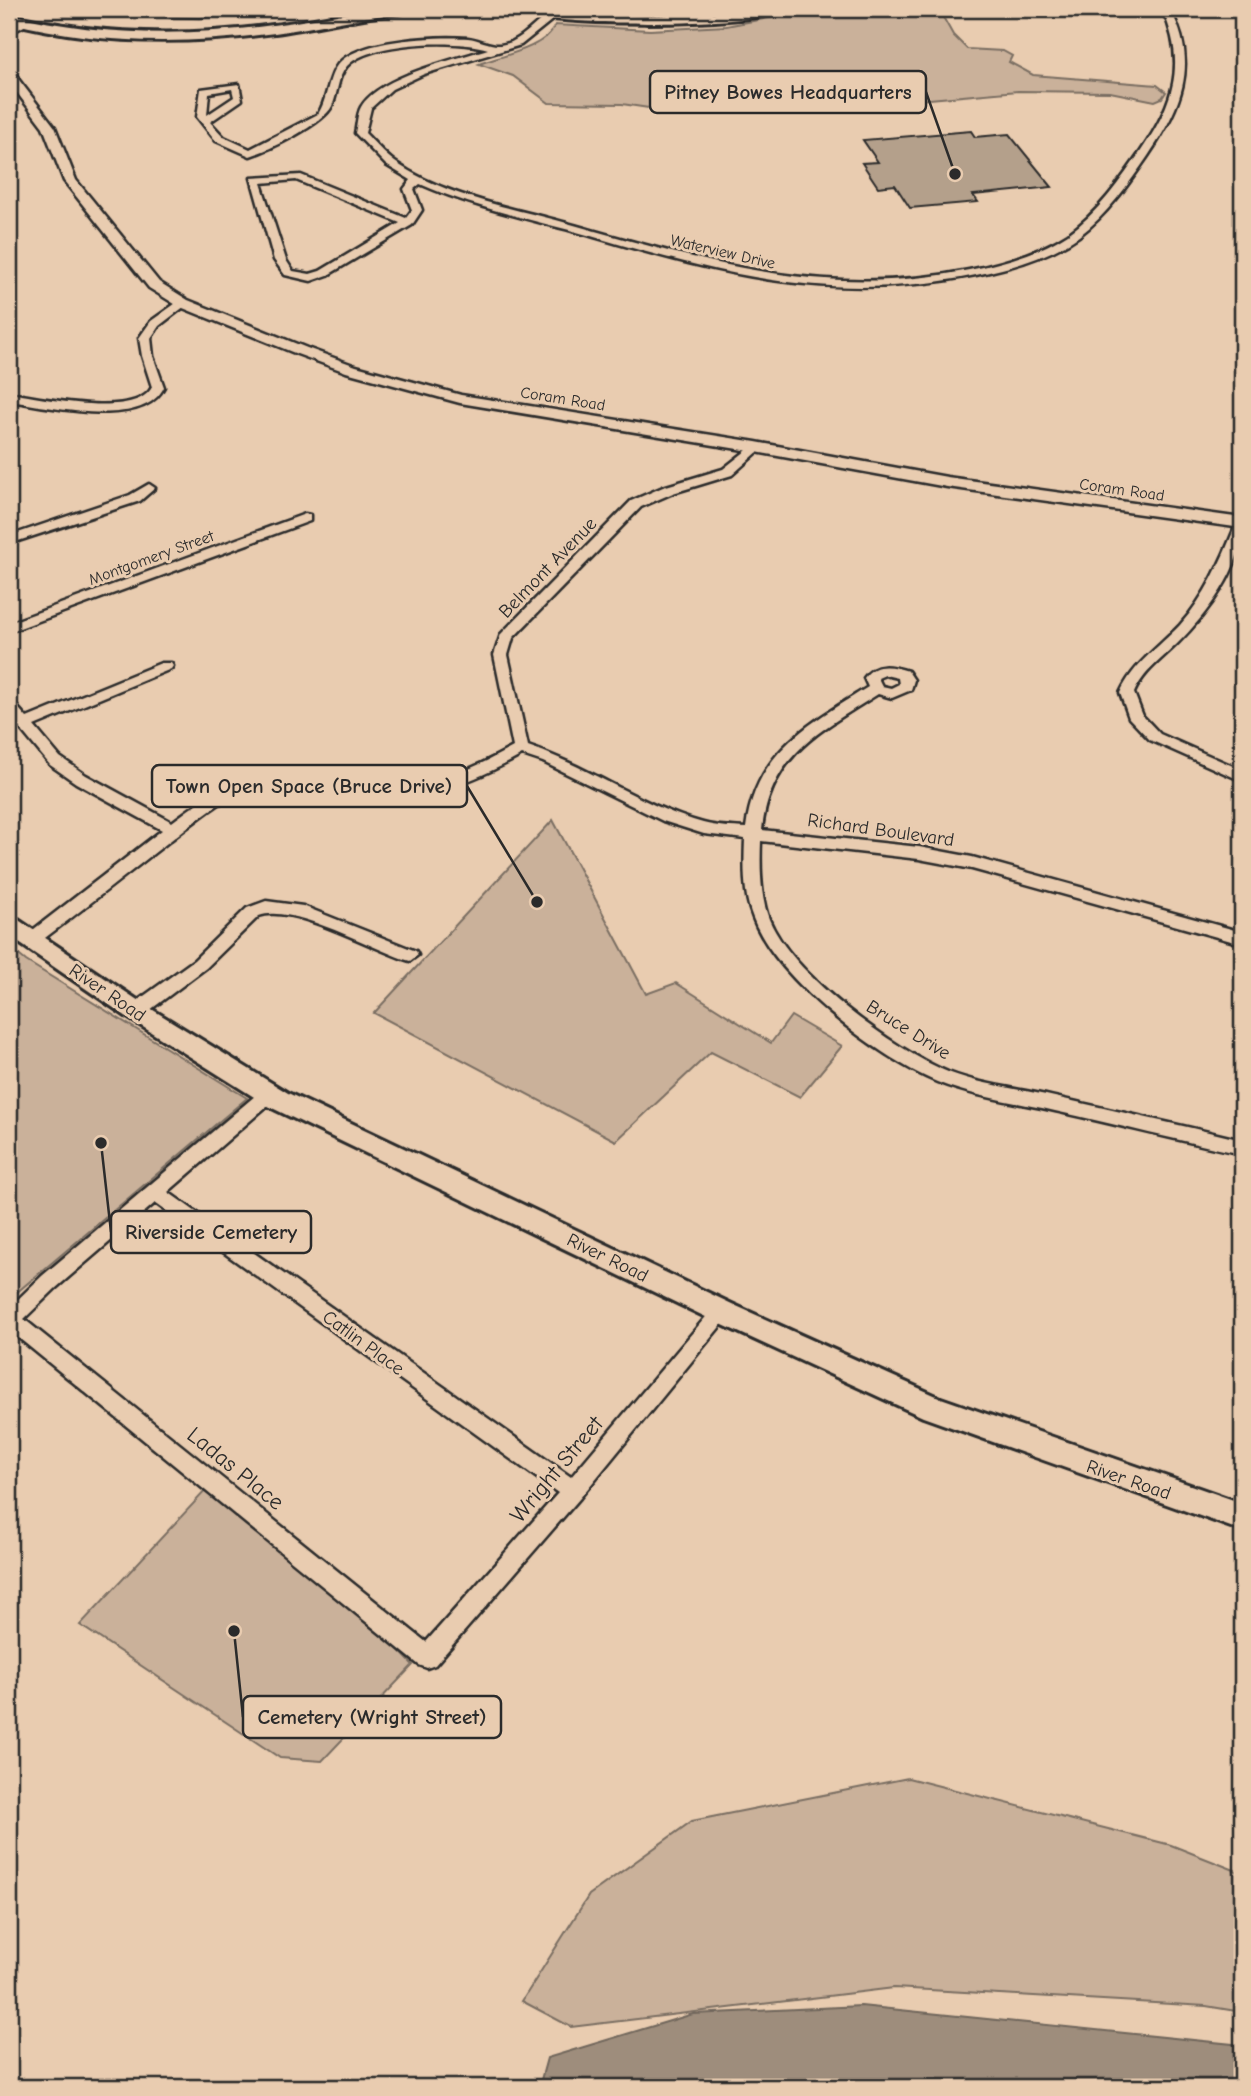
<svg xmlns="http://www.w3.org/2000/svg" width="1251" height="2096" font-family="'Comic Neue',sans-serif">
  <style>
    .green { fill: #cab19a; stroke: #7a6e62; stroke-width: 2 }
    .water { fill: #9e8d7b; stroke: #70665b; stroke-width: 2 }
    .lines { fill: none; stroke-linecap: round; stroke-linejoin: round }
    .stream { stroke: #70665b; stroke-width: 2.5 }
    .building { fill: #b4a08b; stroke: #2b2b2b; stroke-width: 2 }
    .minor-casing { stroke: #2b2b2b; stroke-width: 5 }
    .tertiary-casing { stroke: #2b2b2b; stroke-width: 5 }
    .secondary-casing { stroke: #2b2b2b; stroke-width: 6 }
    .minor { fill: #e9ccb0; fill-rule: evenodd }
    .tertiary { fill: #e9ccb0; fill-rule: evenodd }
    .secondary { fill: #e9ccb0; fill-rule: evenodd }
    .labels { text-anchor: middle; stroke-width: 6; stroke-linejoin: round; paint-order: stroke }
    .far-street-label { font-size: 16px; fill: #2b2b2b; stroke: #e9ccb0 }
    .street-label { font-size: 19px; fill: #2b2b2b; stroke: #e9ccb0 }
    .near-street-label { font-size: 23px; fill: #2b2b2b; stroke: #e9ccb0 }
    .leader { fill: none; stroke: #2b2b2b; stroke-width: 2.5 }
    .callout-dot { fill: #2b2b2b; stroke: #e9ccb0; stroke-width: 2.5 }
    .callout { fill: #e9ccb0; stroke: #2b2b2b; stroke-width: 2.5 }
    .callout-label { font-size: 21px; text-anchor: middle; font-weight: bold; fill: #2b2b2b }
  </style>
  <rect width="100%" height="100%" fill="#e9ccb0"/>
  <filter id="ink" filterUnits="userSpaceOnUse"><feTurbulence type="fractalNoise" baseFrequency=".0143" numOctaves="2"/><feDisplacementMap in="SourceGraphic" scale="14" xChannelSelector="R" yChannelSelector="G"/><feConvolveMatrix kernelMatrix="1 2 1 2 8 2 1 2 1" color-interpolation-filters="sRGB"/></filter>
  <g filter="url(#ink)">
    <!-- green -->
    <path class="green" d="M544 9H755C686 23 613 17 544 9Z
      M818 9H953L954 13 943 17 953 35 967 49 1003 51 1012 56 1009 62 1033 75 1157 85 1166 92 1162 98 1155 101 1110 92 1018 91 774 113 712 106 662 110 622 104 549 103 513 76 479 64C501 56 546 48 555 25L650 30 726 26Z
      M553 820 646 994 676 983 771 1043 791 1016 842 1046 800 1097 711 1052 616 1141 374 1013Z
      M9 947 26 961 247 1098 9 1299Z
      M206 1490 386 1637 413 1665 322 1761 280 1758 80 1625Z
      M908 1778 1171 1845 1242 1873V2012L1206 2006 894 1988 571 2027 522 2001 589 1895 692 1821Z"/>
    <!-- water -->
    <path class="water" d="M861 2006 1242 2045V2087H539L547 2058 693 2014Z"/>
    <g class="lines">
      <!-- stream -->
      <path class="stream" d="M62 15 153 12 168 17 200 18 257 9"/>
    </g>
    <!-- building -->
    <path class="building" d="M971 131 975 137 1009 134 1052 187 973 195 978 202 910 208 895 185 878 187 862 163 878 162 863 140Z"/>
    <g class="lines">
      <!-- minor casing -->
      <g class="minor-casing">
        <path id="minor" d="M1162 9H1170C1200 64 1181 108 1148 156 1128 185 1107 215 1079 236 1050 257 1011 268 976 275 834 304 727 276 591 236 534 220 474 208 420 184L414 189 422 210 412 225 328 275 311 281 285 275 274 260 251 178 301 175 406 218 412 210 404 189 411 180 386 165 355 133C357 125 357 114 361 107 379 76 456 59 488 49 458 39 370 41 347 66 337 77 338 94 332 106 324 124 269 150 250 156L216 141 197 117 201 89 239 84 242 100 210 122 224 137 250 149 318 114C328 99 327 78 338 64 359 39 437 36 468 38 479 39 490 46 500 45 522 43 535 20 554 11L559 14 557 16 521 45 424 74 392 89 371 108 365 133C375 143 384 154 395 162 446 198 516 208 574 225 710 263 826 299 969 270 1003 263 1039 253 1068 234 1098 213 1120 181 1141 151 1174 103 1187 63 1162 9ZM232 89 234 97 207 115 209 93ZM296 180 400 223 320 271 310 274 293 271 286 260 261 183Z
          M179 301 189 303 159 326 151 338 153 356 164 387C143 431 48 406 9 401V393C40 397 136 420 152 387L142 356 139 338 151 321Z
          M756 443 760 444V450L732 475 673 493 641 507 513 638 508 655 528 746C588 766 642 806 703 823 717 827 732 827 746 828 755 752 809 724 868 687L864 678C875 662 891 666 908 671L914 680 911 690 892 698 878 694C820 731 770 755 762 830L919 847 972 857 1242 932V944L972 869 919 859 761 841C760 866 760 896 769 919 792 975 893 1049 948 1072 979 1084 1013 1088 1046 1095 1111 1110 1177 1124 1242 1140V1154C1180 1141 1118 1125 1055 1111 1016 1102 974 1097 937 1082 877 1057 776 979 753 918 743 894 744 865 745 839L704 834 663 821 543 762 522 755C463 788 403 808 335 795 310 791 286 780 261 785 230 792 204 815 180 833 132 870 85 908 37 944H25L23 940 25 936 162 830 76 783 50 765 9 715V701L14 703 27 718 161 663H171L173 666 171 669 34 726 60 757 86 775 172 822C205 797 244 769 288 774 322 779 353 791 388 789 434 787 473 769 513 747L494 655 501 634 631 501 663 487 723 469ZM885 675 898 678 899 684 891 688 882 686 878 678Z
          M149 484 155 488 140 501 9 544V536L130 495Z
          M305 514 310 515V521L9 632V623Z
          M1242 523C1244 567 1207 614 1177 644 1160 661 1144 671 1134 693L1143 716 1160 734 1242 770V781L1150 740 1129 718 1120 693C1134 663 1158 648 1180 625 1205 597 1221 562 1235 527Z
          M266 901 303 906 416 951 418 955 410 961C373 950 293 903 259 916L206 968 142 1016H130L127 1011 130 1006 194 960 247 908Z
          M268 1088 274 1090 277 1095 274 1100 168 1192 571 1477 715 1306 722 1304 729 1306 732 1312 580 1498 435 1665 427 1668 419 1665 9 1330V1308L42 1276 262 1090ZM155 1203 558 1493 426 1642 24 1319 56 1288Z"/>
      </g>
      <!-- tertiary casing -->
      <g class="tertiary-casing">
        <path id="tertiary" d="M24 19 29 22 28 24 9 34V27Z
          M9 67 13 68 19 80 55 127 76 180 159 282 188 300 307 348 356 366 461 395 756 442 947 477 1242 518V528L947 487 756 452 460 403 346 372 297 354 178 306 149 288 64 181 43 127 9 82Z"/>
      </g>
      <!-- secondary casing -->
      <g class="secondary-casing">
        <path id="secondary" d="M373 9H408L402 13C359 17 317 27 275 33 185 45 96 45 9 22V14C97 36 184 37 273 25 307 21 340 14 373 9Z
          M507 9 646 16 784 9C761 28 526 27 507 9Z
          M9 917 17 919 145 1005 288 1093 732 1304 941 1398 1242 1503V1531L923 1417 712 1320 270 1107 127 1017 9 936Z"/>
      </g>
      <!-- minor -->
      <use href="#minor" class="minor"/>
      <!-- tertiary -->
      <use href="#tertiary" class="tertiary"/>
      <!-- secondary -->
      <use href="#secondary" class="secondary"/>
    </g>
  </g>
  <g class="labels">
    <!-- far-street labels -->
    <g class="far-street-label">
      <text transform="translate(723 251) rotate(13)" y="6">Waterview Drive</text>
      <text transform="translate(563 398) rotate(9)" y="6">Coram Road</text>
      <text transform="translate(1122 489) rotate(8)" y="6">Coram Road</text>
      <text transform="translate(151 557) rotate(-20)" y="6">Montgomery Street</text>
    </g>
    <!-- street labels -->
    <g class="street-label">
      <text transform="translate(547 567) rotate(-46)" y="7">Belmont Avenue</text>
      <text transform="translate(881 829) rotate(8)" y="7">Richard Boulevard</text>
      <text transform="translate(108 992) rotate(34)" y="7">River Road</text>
      <text transform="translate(909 1029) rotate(32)" y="7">Bruce Drive</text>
      <text transform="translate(608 1257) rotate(26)" y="7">River Road</text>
      <text transform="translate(364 1342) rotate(36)" y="7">Catlin Place</text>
      <text transform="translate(1129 1479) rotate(19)" y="7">River Road</text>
    </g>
    <!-- near-street labels -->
    <g class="near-street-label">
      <text transform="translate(236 1468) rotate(39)" y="8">Ladas Place</text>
      <text transform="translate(556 1469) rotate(-50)" y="8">Wright Street</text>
    </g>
  </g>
  <!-- callouts -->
  <path class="leader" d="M955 174L926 92M537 902L467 786M101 1143L111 1232M234 1631L243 1717"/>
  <g class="callout-dot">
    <circle cx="955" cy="174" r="7"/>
    <circle cx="537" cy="902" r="7"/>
    <circle cx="101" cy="1143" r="7"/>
    <circle cx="234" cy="1631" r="7"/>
  </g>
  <g class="callout">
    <rect x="650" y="71" width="276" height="42" rx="7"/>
    <rect x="152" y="765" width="315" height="42" rx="7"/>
    <rect x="111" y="1211" width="200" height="42" rx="7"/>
    <rect x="243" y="1696" width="258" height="42" rx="7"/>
  </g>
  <g class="callout-label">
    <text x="788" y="99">Pitney Bowes Headquarters</text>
    <text x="309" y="793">Town Open Space (Bruce Drive)</text>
    <text x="211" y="1239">Riverside Cemetery</text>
    <text x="372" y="1724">Cemetery (Wright Street)</text>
  </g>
  <!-- margin -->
  <rect width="1251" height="2096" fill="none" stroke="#e9ccb0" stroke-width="35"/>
  <rect x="18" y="18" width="1216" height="2061" fill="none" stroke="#2b2b2b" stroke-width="2.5" filter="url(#ink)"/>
</svg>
